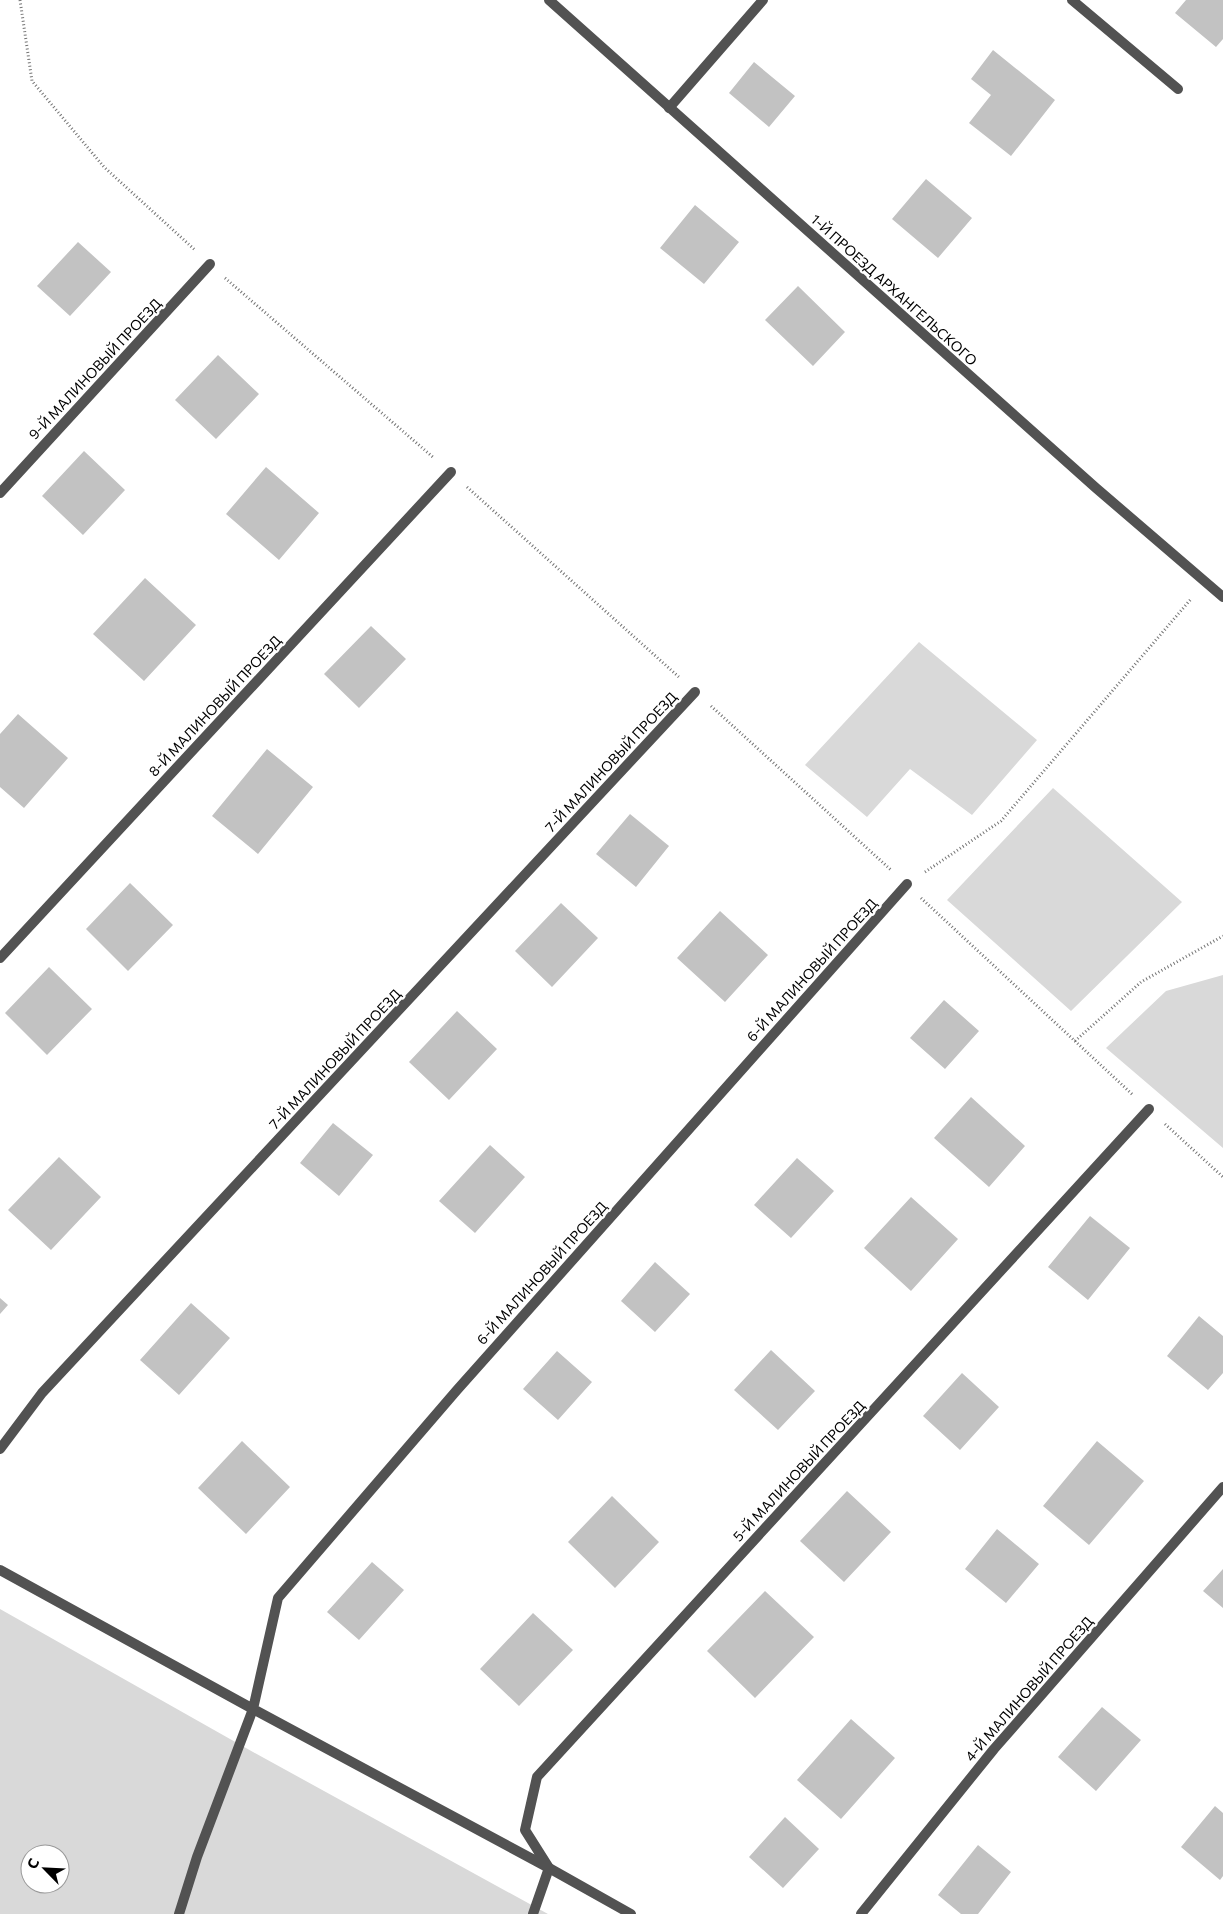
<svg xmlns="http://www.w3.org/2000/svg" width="1223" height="1914" font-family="Commissioner,sans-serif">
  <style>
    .green { fill: #d9d9d9; fill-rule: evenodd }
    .building { fill: #c2c2c2 }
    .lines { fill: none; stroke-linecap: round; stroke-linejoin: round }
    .path { stroke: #747474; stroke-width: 3; stroke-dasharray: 1 2.5; stroke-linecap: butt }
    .service { stroke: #525252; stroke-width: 10 }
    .minor { stroke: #525252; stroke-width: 10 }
    .labels { text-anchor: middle; stroke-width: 4.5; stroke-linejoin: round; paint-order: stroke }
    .street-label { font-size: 14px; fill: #000; stroke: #fff }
  </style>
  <rect width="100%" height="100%" fill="#fff"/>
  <!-- green -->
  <path class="green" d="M919 642 1037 740 972 815 910 769 867 817 805 765Z
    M1053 788 1182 902 1071 1011 947 900Z
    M1223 975V1148L1106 1048 1166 991Z
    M0 1609 253 1752 548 1914H0ZM30 1854H60V1884H30Z"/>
  <!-- building -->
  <path class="building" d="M1186 0H1223V39L1216 47 1175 13Z
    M993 50 1055 100 1011 156 969 123 991 95 971 79Z
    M754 62 795 96 769 127 729 93Z
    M926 179 972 218 938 258 892 219Z
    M695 205 739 242 704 284 660 248Z
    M78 242 111 272 70 316 37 286Z
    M798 286 845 332 813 366 765 320Z
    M218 355 259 394 216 439 175 400Z
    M84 451 125 490 83 535 42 496Z
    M266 467 319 513 279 560 226 514Z
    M145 578 196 625 144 681 93 634Z
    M371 626 406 659 359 708 324 674Z
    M18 714 68 758 24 808 0 787V734Z
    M267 749 313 787 258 854 212 816Z
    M630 814 669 846 636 887 596 854Z
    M130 883 173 925 128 971 86 929Z
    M561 903 598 938 552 987 515 951Z
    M720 911 768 955 725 1002 677 958Z
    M49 967 92 1009 47 1055 5 1013Z
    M944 1000 979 1031 945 1069 910 1038Z
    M457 1011 497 1049 449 1100 409 1062Z
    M971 1097 1025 1146 989 1187 934 1138Z
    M333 1123 373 1155 339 1196 300 1163Z
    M490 1145 525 1177 475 1233 439 1201Z
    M59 1157 101 1197 51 1250 8 1210Z
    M797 1158 834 1191 791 1238 754 1205Z
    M911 1197 958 1239 911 1291 864 1248Z
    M1090 1216 1130 1248 1088 1300 1048 1267Z
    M655 1262 690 1294 655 1332 621 1301Z
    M0 1298 8 1305 0 1314Z
    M191 1303 230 1338 179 1395 140 1360Z
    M1199 1316 1223 1336V1373L1208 1390 1167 1356Z
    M771 1350 815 1391 778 1430 734 1390Z
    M557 1351 592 1382 558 1420 523 1389Z
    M962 1373 999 1407 960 1450 923 1416Z
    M242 1441 290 1487 246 1534 198 1488Z
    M1097 1441 1144 1481 1089 1545 1043 1506Z
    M847 1491 891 1532 844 1582 800 1541Z
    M612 1496 659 1542 615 1588 568 1542Z
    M997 1529 1039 1564 1006 1603 965 1569Z
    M372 1562 404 1590 359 1640 327 1612Z
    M1223 1569V1608L1203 1591Z
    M765 1591 814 1637 755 1698 707 1651Z
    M533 1613 573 1650 519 1706 480 1669Z
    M1102 1707 1141 1740 1096 1791 1058 1757Z
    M851 1719 895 1758 841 1819 797 1780Z
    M1215 1806 1223 1813V1876L1220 1880 1181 1847Z
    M785 1817 819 1849 783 1888 749 1857Z
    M978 1845 1011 1872 978 1914H961L938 1895Z"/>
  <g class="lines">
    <!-- path -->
    <path class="path" d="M20 0 32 81 104 167 195 250
      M225 278 434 458
      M467 487 680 678
      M711 706 891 870
      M925 872 1001 821 1191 599
      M921 898 1133 1095
      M1075 1041 1141 982 1223 936
      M1165 1124 1223 1177"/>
    <!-- service -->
    <path class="service" d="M669 108 763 0
      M179 1914 197 1857 253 1709
      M533 1914 549 1868"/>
    <!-- minor -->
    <path class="minor" d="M549 0 1096 488 1223 597
      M1072 0 1178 89
      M0 493 210 264
      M0 958 451 472
      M0 1449 42 1393 695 692
      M0 1570 253 1709 549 1868 631 1914
      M253 1709 278 1598 457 1390 907 884
      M549 1868 525 1830 537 1777 1149 1109
      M861 1914 994 1749 1223 1487"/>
  </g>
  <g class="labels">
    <!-- street labels -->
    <g class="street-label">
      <text transform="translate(894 290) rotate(42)" y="5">1-Й ПРОЕЗД АРХАНГЕЛЬСКОГО</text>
      <text transform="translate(95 369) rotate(-47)" y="5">9-Й МАЛИНОВЫЙ ПРОЕЗД</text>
      <text transform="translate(215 706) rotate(-47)" y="5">8-Й МАЛИНОВЫЙ ПРОЕЗД</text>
      <text transform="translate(611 762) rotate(-47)" y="5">7-Й МАЛИНОВЫЙ ПРОЕЗД</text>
      <text transform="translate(812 970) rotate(-48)" y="5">6-Й МАЛИНОВЫЙ ПРОЕЗД</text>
      <text transform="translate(335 1059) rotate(-47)" y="5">7-Й МАЛИНОВЫЙ ПРОЕЗД</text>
      <text transform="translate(542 1273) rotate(-48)" y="5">6-Й МАЛИНОВЫЙ ПРОЕЗД</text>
      <text transform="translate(799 1471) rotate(-47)" y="5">5-Й МАЛИНОВЫЙ ПРОЕЗД</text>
      <text transform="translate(1029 1689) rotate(-49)" y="5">4-Й МАЛИНОВЫЙ ПРОЕЗД</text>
    </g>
  </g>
  <!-- north arrow -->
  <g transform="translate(45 1869) rotate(294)"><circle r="24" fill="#ffffff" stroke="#999999"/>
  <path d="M0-4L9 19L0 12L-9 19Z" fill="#000000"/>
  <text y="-8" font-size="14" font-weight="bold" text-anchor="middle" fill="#000000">С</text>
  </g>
</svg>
